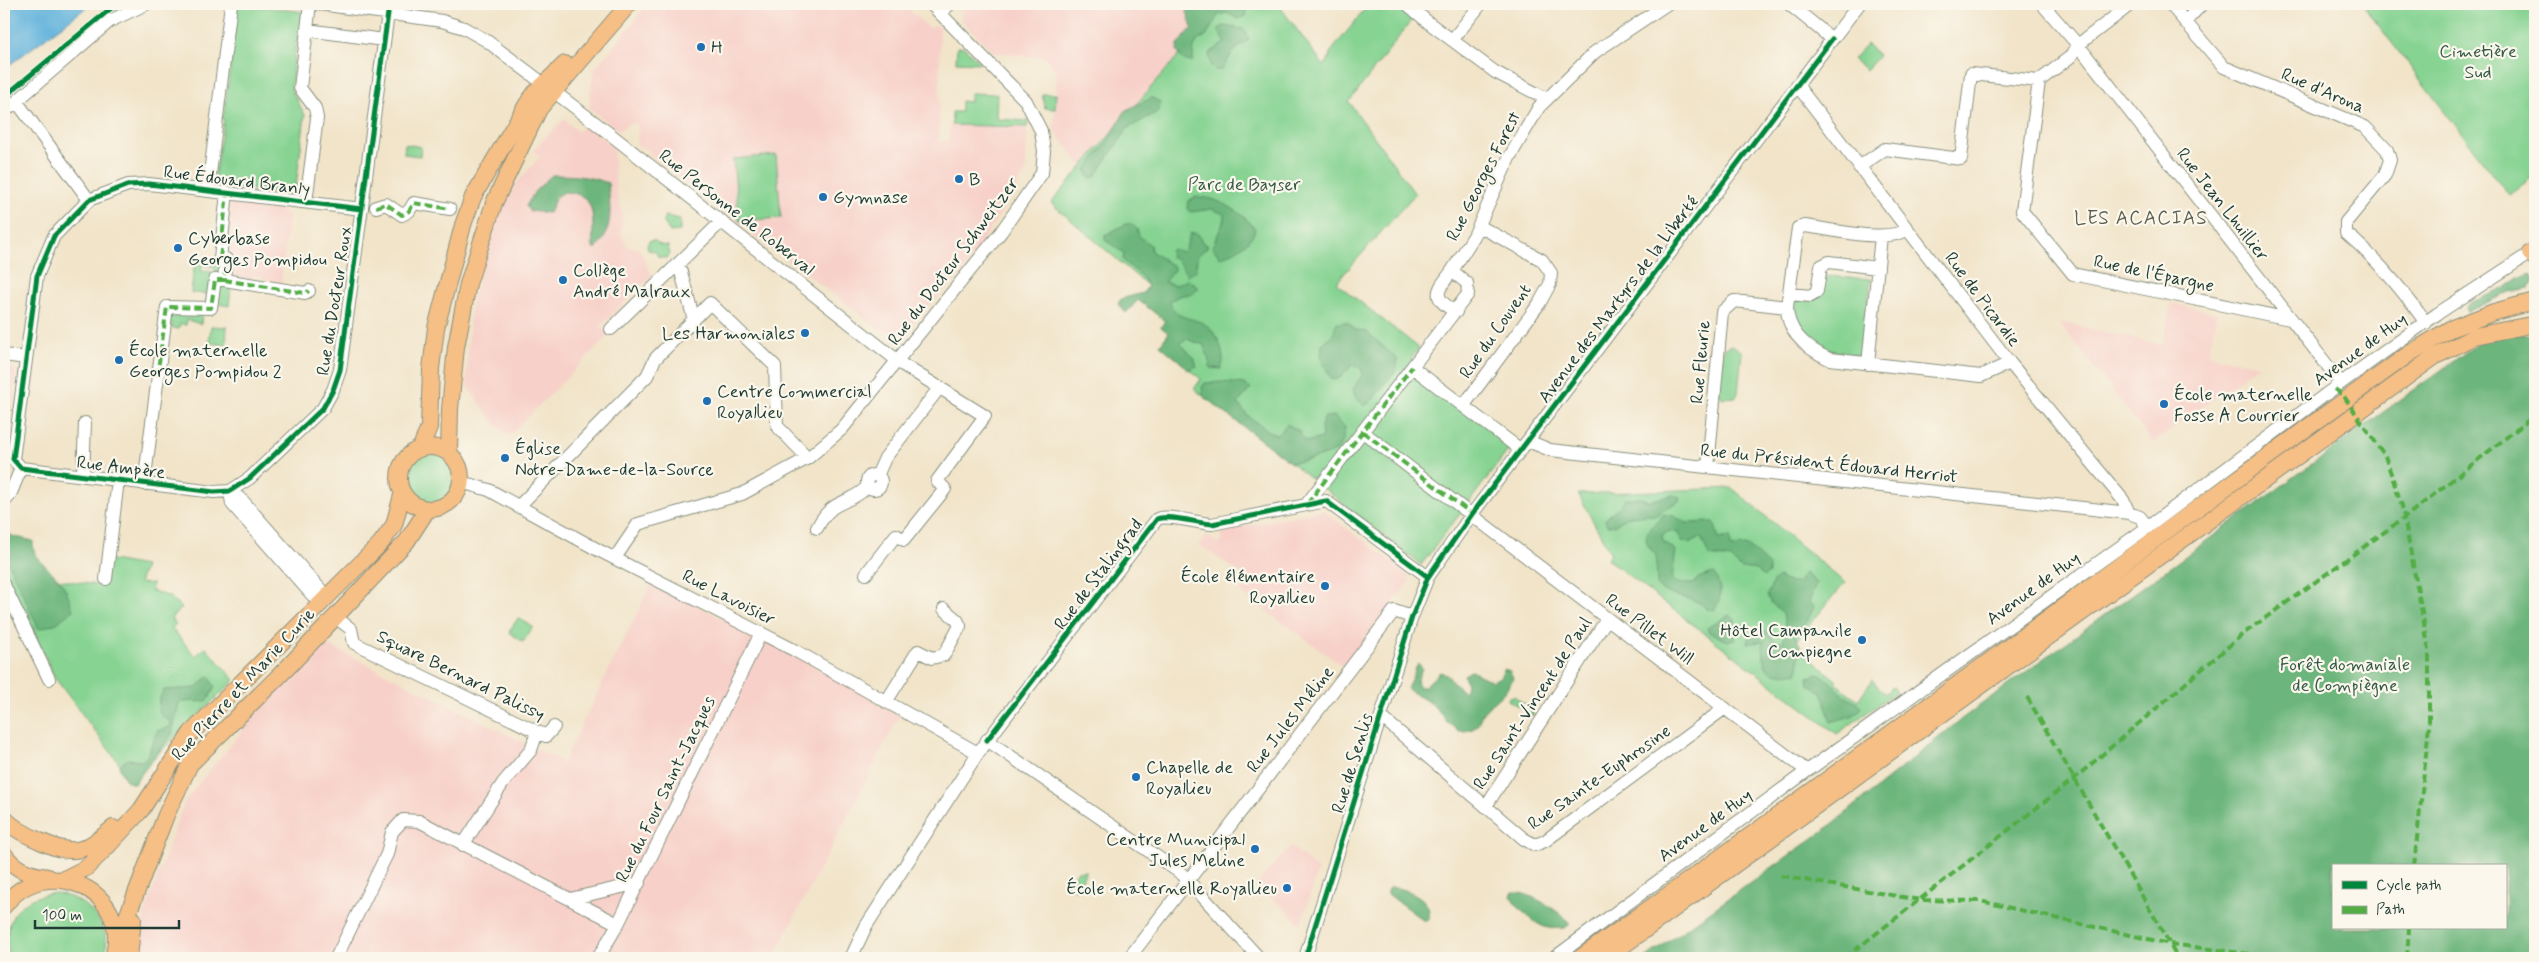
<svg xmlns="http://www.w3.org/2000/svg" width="2539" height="962" font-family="Mynerve,sans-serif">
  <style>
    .built { fill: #f7d1c9 }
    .green { fill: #86d392; stroke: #528863 }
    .forest { fill: #6cb57c; stroke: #467958; fill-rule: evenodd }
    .water { fill: #61b2dc; stroke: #407888 }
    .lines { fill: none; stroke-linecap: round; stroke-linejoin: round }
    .minor-casing { stroke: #88907e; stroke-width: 14 }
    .major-casing { stroke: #88907e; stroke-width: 18 }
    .minor { stroke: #fff; stroke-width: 12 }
    .major { stroke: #f5bf86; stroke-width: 16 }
    .quiet { stroke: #52ad45; stroke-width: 4; stroke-dasharray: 8 4; stroke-linecap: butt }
    .cycleway-casing { stroke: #fbf7ec; stroke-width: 8 }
    .cycleway { stroke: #00873e; stroke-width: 5 }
    .poi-dot { fill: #1f6fb2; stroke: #fbf7ec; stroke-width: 2 }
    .labels { text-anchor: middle; stroke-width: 4.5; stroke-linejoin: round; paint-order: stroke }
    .poi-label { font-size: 18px; fill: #1f3d34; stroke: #fbf7ec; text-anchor: start }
    .park-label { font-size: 18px; fill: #345b47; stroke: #fbf7ec }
    .street-label { font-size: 18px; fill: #1f3d34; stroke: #fbf7ec }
    .neighbourhood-label { font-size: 19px; letter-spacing: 1px; fill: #5c604f; stroke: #fbf7ec }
  </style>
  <rect width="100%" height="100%" fill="#fbf7ec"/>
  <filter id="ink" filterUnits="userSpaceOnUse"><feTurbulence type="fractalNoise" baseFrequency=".02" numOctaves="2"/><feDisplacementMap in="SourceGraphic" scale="10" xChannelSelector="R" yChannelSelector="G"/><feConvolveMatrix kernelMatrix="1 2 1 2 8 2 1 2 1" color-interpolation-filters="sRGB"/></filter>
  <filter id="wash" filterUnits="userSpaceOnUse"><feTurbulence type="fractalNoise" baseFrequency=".0096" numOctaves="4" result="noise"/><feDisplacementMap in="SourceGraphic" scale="20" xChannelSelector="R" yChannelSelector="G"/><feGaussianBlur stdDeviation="1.12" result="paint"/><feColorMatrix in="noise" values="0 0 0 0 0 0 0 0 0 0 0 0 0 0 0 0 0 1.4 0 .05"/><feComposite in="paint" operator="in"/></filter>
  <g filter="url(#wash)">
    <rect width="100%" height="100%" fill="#f1e4c9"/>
    <!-- built -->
    <path class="built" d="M648 4H902L929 28 936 25 940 28 939 141H948L950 125 1027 127 1026 171 989 231 965 269 900 336 875 327 846 303 747 231 746 226H741L736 217H732L681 179 649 154V151L637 145 638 124 629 123 619 131 589 108 593 71Z
      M966 4H1223L1082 167 1054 130 1057 73 1046 58 993 52 961 20 962 8Z
      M564 119 578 132 584 124 613 146 616 192 623 214 621 235 628 247 639 249 652 275 643 284 636 286 637 290 601 326 610 334 509 436 493 421 466 384 471 305 495 221 516 184 540 157 533 150Z
      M231 203 259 207V210L267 211 268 208 284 210V213H289L281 282 262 279V276L252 275 251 284 228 274 225 254Z
      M2172 303 2217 313 2208 355 2259 365 2153 443 2059 322 2162 345Z
      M4 363 10 364 16 372 4 464Z
      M1322 510 1408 574 1410 581 1344 667 1240 592 1250 579 1199 545 1206 535 1219 544 1222 541 1220 532Z
      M652 583 779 647 900 715 773 958H139L144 915 185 801 288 674 320 641 563 762Z
      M1291 846 1318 870 1301 924 1256 884Z"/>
    <!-- green -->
    <path class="green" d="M98 4H131L110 14Z
      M241 4 304 12 301 41H296L291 89 305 115 296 186 303 187 300 195 222 186 214 178 224 119 221 118 224 113 235 30 232 28 237 6Z
      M1223 4H1278L1324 66 1329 59 1330 53 1369 4H1424L1349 102 1415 194 1336 283 1419 348 1411 359 1510 448 1421 565 1316 482 1194 389 1201 379 1160 345 1169 333 1161 327 1165 321 1138 299 1148 286 1051 203Z
      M2362 4H2535V175L2509 195Z
      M1867 44 1879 56 1866 70 1853 59Z
      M957 47H964L980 63 956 62Z
      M970 93 997 94 996 119 1028 121 1027 127 952 125V112H961V101L970 102Z
      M1042 94H1056L1055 109 1045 108Z
      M405 144 421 147 420 156 404 154Z
      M776 155 781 218 739 221 733 159Z
      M665 216 680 219V231L670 232 663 221Z
      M654 240 660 245 668 246 670 254 667 258 658 257 656 252 648 250 647 246 649 241Z
      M212 258 222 263 221 272 215 271V267L202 265 201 271 212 272 209 294 191 293 195 259 212 261Z
      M1824 276 1871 279 1861 356C1825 350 1791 346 1793 299L1808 301 1822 296Z
      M220 286 231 287 229 306 218 304Z
      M202 311 201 324 187 320 186 325 180 324 179 329 172 328V323H168L169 315 178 316 179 312Z
      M211 326 227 327 226 345 209 343Z
      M1732 345 1742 352 1738 393 1736 397 1722 398 1719 391 1723 353 1725 348Z
      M403 478a26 26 0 1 1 52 0a26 26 0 1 1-52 0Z
      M1732 488 1845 583 1793 644 1837 681 1835 683 1858 700 1872 680 1885 694 1893 687 1897 691 1837 734 1607 559 1611 554 1578 494Z
      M4 543 40 577 105 586 106 559 145 566 139 583 153 584 151 590 170 597 182 608 171 618 176 624 172 628 195 656 206 648 235 680 131 779 55 678 4 568Z
      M518 618 533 627 523 642 509 632Z
      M1514 696 1531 709 1534 716 1508 700 1509 697Z
      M1077 871H1086L1077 890 1069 887Z
      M55 893C85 897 115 925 104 958H9C2 922 16 897 55 893Z"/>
    <!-- forest -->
    <path class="forest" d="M1187 4H1247L1245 16 1238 19 1227 13 1218 15 1207 35 1197 41 1193 50V61C1183 62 1181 59 1177 50L1178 44 1192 28 1185 5Z
      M1223 26 1243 29 1249 39 1232 53 1222 70H1215L1211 66 1209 54 1225 42 1218 30Z
      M1152 98 1160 102 1158 112 1128 128 1095 177 1089 178 1086 170 1106 143 1126 110Z
      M552 175C572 175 590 176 608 183 610 208 614 228 597 248H593C591 223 601 193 564 192L556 197 549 213 529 211 526 206 535 191Z
      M1196 197C1216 196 1243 212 1255 229 1253 242 1232 254 1220 257L1212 247 1225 219 1224 214 1212 209 1191 212 1187 209 1188 201Z
      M1126 224H1132L1137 229 1139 236 1150 245 1151 251 1174 267V270L1164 282 1176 285 1189 279 1198 288 1194 293 1179 296 1170 301C1173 321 1195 316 1207 326 1218 334 1227 356 1221 369L1211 368 1204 345 1186 339 1180 343 1194 358 1197 366 1187 370 1184 365 1160 345 1169 333 1161 327 1165 321 1138 300 1126 313 1118 304 1121 299 1146 292 1148 286C1142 274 1132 269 1123 260L1124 253 1105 240V235Z
      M1195 233 1199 235 1202 242 1208 246 1197 257 1196 271 1187 275 1178 261 1171 257 1170 251 1173 249 1182 252 1186 248 1190 234Z
      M2532 274 2535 281 2529 288 2509 292 2467 312 2466 308 2470 303 2505 288 2519 278Z
      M1343 322 1349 323 1355 330 1366 331 1397 359C1398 374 1391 375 1383 386 1376 394 1374 401 1364 406L1355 397 1353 389 1362 375V369L1353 364 1340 378 1332 380 1321 359 1322 344 1333 335 1336 324Z
      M2535 334V958H1645L1830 826 1964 717 2488 336ZM2333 866H2505V928H2333Z
      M1222 382 1244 384 1251 388 1238 403 1247 415 1273 434 1277 435 1287 424 1299 431 1305 442 1322 438 1321 426 1325 417 1334 416 1345 427C1344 434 1343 445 1337 450 1331 454 1297 464 1290 462L1203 396 1202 387 1205 383Z
      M1673 495 1679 497 1680 500 1656 515 1629 516 1615 525H1607L1605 520C1612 511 1620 509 1625 498H1640L1649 501Z
      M1664 514 1671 515 1687 523 1714 522 1719 539 1730 537 1731 547 1748 546 1769 566V573L1764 577 1756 570C1738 566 1748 576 1731 559L1709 556 1701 537 1689 543 1682 542 1678 533 1669 531 1662 536 1663 542 1676 550 1672 578 1677 583 1694 584 1698 578 1714 573C1721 586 1723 597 1714 610L1707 609C1694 594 1672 601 1657 586L1656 555C1637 537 1649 530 1664 514Z
      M4 528 12 536 33 541C31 561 55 570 64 587 68 593 70 602 73 610L57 623 39 629 4 554Z
      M1805 573 1816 583 1809 602 1814 607 1807 622 1794 634 1800 645 1798 672C1767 677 1764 674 1763 642L1748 643 1749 635 1761 629 1771 634 1773 641 1783 642 1786 630 1783 613 1771 603 1767 595 1773 582 1778 577 1791 583H1797Z
      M1729 615 1735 620V640L1728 641 1709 632 1707 628Z
      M1418 663 1422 668 1417 681 1419 687H1424L1440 672C1452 675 1454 688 1465 692L1467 685 1464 675 1471 671 1492 681 1500 677 1504 669 1510 671 1513 678C1508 693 1491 702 1482 714 1479 719 1480 725 1474 728 1470 731 1463 731 1459 731L1448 723 1432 704 1407 689Z
      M1818 674C1830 678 1833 687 1842 694 1849 700 1856 701 1862 708L1854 715 1831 722 1822 692 1809 685 1808 677Z
      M209 676 215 687 208 700C198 704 189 699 179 703L172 734 134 784C125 782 122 775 119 766L128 759 142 761 147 757 157 731 170 727 171 722C155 714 156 704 164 690L196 688Z
      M1390 887C1408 889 1433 898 1429 919L1424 921 1388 894 1387 890Z
      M1513 892C1529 892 1561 911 1570 924L1565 928C1560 928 1553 929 1548 928 1534 925 1516 907 1511 896Z"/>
    <!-- water -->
    <path class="water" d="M4 4H91L4 69Z"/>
  </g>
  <g filter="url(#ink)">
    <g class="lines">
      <!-- minor casing -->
      <g class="minor-casing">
        <path id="minor" d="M320 4 442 21 464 28 487 41 610 134 903 365 985 416 937 481 945 489 904 540 896 535 866 574
          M1407 4 1429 23 1495 72 1547 99
          M1789 4 1832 39
          M2042 4 2078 45 2341 383
          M2131 4 2078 45 2070 57 2039 81 2022 211 2073 274 2290 319
          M2170 4 2224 67 2365 127 2387 150 2390 160 2385 175 2346 222V233C2378 260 2402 289 2426 323
          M940 13 950 4
          M2185 22 2202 4
          M307 30 384 40
          M1453 39 1481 4
          M1797 85 2010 363 2123 500 2129 513 2140 517 2148 527
          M17 102 89 200
          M4 112 110 21 146 4
          M1859 167 1885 149 1961 159 1971 74 2039 81
          M208 190 231 4
          M306 202 317 118 315 108 300 88 310 4
          M376 207 386 204 402 215 409 211 414 203 450 209
          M362 209 149 184 128 185 89 200 54 236 37 276 13 459 21 468 214 492 230 491 250 478 323 408 333 390 340 370 388 13
          M1908 229C1887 244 1831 229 1805 226L1798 228 1787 307C1787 333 1808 349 1829 359L1981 376 2010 363
          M676 265 681 272 694 320
          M1452 271C1436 292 1431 297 1456 312
          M224 280 305 293 309 291
          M1789 294 1811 296 1817 291 1821 266 1829 262 1878 268
          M611 329 722 221
          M4 355 26 358
          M1868 364 1881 236
          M1464 405 1539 304 1550 284 1551 273 1542 260 1479 226
          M1363 432 1807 771
          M1528 441 1550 450 2129 513
          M1521 450 1412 367 1468 294 1467 283 1452 271 1474 236 1509 158 1539 107 1595 52 1667 4
          M1708 467 1722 312 1734 301 1787 307
          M867 482a7 7 0 1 1 14 0a7 7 0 1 1-14 0Z
          M83 476 85 423
          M877 476 885 458 940 387
          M461 482 489 490 600 551 794 650 978 753
          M144 484 167 307 211 308 215 280H224L226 259H220L227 192
          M230 491 232 504 320 604
          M230 491 242 500 327 597
          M4 502 10 495 21 468
          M1306 505 1412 367
          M518 507 647 376 655 359 710 303 775 366 777 426 808 458
          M817 528C833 496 848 507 868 486
          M615 558 638 524 742 494 808 458 842 429 1001 232 1042 173 1044 151 1041 131 1026 101 931 4
          M106 579 118 480
          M4 585 49 679
          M334 616 351 629 354 643 546 736 554 727
          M886 702 918 651 932 658 944 655 960 626 957 620 944 609
          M1380 719 1386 721 1524 839 1535 845 1545 841 1725 708
          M987 740 1182 874 1259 958
          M1486 806 1607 619
          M463 845 503 783 531 750 537 732
          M570 899 639 883
          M336 958 387 854 392 832 403 820 419 821 618 924
          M598 958 618 924 761 633
          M851 958 866 926 978 753 1157 519C1167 514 1197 523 1212 524L1326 501 1428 577
          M1129 958 1394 611 1412 617
          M1305 958 1412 617 1428 577 1472 514 1859 4
          M1554 958 1807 771 2148 527 2341 383 2437 314 2535 250"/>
      </g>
      <!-- major casing -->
      <g class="major-casing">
        <path id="major" d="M2530 253 2535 258
          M399 478a31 31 0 1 1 62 0a31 31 0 1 1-62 0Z
          M421 447 429 427 431 369 436 328 463 225 473 197 527 104 535 93 565 64
          M449 453 450 409 456 347 468 284 494 203 539 109 629 4
          M4 818C14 829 26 835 40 841 74 857 85 852 113 828
          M4 854C15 870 30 875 48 877
          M64 879 86 868 105 849 141 810 191 733 381 543 394 525 402 495
          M4 906C45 850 134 891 113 958
          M117 938 120 935 166 815 190 764 287 668 407 541 427 510
          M129 958 133 919
          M1580 958C1859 760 2132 554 2409 354L2450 329 2494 312 2535 301
          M1606 958 2434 357 2475 336 2535 324"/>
      </g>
      <!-- minor -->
      <use href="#minor" class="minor"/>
      <!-- major -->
      <use href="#major" class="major"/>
      <!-- quiet -->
      <path class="quiet" d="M376 207 386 204 402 215 409 211 414 203 450 209
        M224 280 305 293 309 291
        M157 376 167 307 211 308 215 280H224L226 259H220L227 192
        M2335 389 2343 395 2385 456 2402 506 2429 650V726L2414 866
        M1363 432 1472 514
        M1307 504 1412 367
        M2027 697 2178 958
        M1781 876 1920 900 1980 901 2170 944 2281 958
        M1845 958 2075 778 2243 634 2404 518 2535 415
        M2407 958 2409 928"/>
      <!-- cycleway casing -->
      <g class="cycleway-casing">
        <path id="cycleway" d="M4 97 116 4
          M362 209 149 184 128 185 89 200 54 236 37 276 13 459 21 468 214 492 230 491 250 478 323 408 333 390 340 370 388 13
          M987 740 1157 519C1167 514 1197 523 1212 524L1326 501 1428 577
          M1305 958 1412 617 1428 577 1472 514 1832 39"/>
      </g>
      <!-- cycleway -->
      <use href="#cycleway" class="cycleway"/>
    </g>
  </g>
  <!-- markers -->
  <g class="poi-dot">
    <circle cx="701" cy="47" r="5"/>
    <circle cx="959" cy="179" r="5"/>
    <circle cx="823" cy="197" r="5"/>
    <circle cx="178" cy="248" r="5"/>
    <circle cx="563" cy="280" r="5"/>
    <circle cx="805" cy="333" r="5"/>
    <circle cx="119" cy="360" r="5"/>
    <circle cx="707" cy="401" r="5"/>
    <circle cx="2164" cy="404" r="5"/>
    <circle cx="505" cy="458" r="5"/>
    <circle cx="1325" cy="586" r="5"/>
    <circle cx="1862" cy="640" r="5"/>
    <circle cx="1136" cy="777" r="5"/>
    <circle cx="1255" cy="849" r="5"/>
    <circle cx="1287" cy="888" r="5"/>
  </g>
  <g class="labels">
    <!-- poi labels -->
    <g class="poi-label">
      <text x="711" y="53">H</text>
      <text x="969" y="185">B</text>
      <text x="833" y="203">Gymnase</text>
      <text x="188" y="244">Cyberbase<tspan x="188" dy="21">Georges Pompidou</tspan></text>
      <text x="573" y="276">Collège<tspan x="573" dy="21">André Malraux</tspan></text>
      <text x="795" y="339" text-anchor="end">Les Harmoniales</text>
      <text x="129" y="356">École maternelle<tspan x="129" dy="21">Georges Pompidou 2</tspan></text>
      <text x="717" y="397">Centre Commercial<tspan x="717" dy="21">Royallieu</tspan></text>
      <text x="2174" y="400">École maternelle<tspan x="2174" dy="21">Fosse A Courrier</tspan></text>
      <text x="515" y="454">Église<tspan x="515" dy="21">Notre-Dame-de-la-Source</tspan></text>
      <text x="1315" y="582" text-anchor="end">École élémentaire<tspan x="1315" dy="21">Royallieu</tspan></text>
      <text x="1852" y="636" text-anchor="end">Hôtel Campanile<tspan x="1852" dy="21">Compiegne</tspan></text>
      <text x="1146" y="773">Chapelle de<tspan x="1146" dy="21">Royallieu</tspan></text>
      <text x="1245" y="845" text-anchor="end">Centre Municipal<tspan x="1245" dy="21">Jules Meline</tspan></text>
      <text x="1277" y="894" text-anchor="end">École maternelle Royallieu</text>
    </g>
    <!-- park labels -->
    <g class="park-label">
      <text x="2478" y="57">Cimetière<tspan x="2478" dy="21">Sud</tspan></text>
      <text x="1244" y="190">Parc de Bayser</text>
      <text x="2345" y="670">Forêt domaniale<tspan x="2345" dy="21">de Compiègne</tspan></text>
    </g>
    <!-- street labels -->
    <g class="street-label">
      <text transform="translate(2323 90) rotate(23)" y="6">Rue d'Arona</text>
      <text transform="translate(1483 176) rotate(-63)" y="6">Rue Georges Forest</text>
      <text transform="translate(237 180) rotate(7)" y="6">Rue Édouard Branly</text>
      <text transform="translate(2223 204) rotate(52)" y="6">Rue Jean Lhuillier</text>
      <text transform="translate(737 212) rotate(38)" y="6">Rue Personne de Roberval</text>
      <text transform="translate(953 261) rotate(-53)" y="6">Rue du Docteur Schweitzer</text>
      <text transform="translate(2154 273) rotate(12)" y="6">Rue de l'Épargne</text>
      <text transform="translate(1618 299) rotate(-53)" y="6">Avenue des Martyrs de la Liberté</text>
      <text transform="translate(1983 299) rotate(53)" y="6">Rue de Picardie</text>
      <text transform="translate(334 301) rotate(-81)" y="6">Rue du Docteur Roux</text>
      <text transform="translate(1495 331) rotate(-55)" y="6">Rue du Couvent</text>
      <text transform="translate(2360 349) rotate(-36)" y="6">Avenue de Huy</text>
      <text transform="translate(1700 362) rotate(-85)" y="6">Rue Fleurie</text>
      <text transform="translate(1829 463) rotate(6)" y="6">Rue du Président Édouard Herriot</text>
      <text transform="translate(121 467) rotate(7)" y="6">Rue Ampère</text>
      <text transform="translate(1098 574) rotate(-53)" y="6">Rue de Stalingrad</text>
      <text transform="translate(2033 588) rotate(-36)" y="6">Avenue de Huy</text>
      <text transform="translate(729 597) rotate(27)" y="6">Rue Lavoisier</text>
      <text transform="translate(1650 629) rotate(37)" y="6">Rue Pillet Will</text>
      <text transform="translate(461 675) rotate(26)" y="6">Square Bernard Palissy</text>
      <text transform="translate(243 684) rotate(-47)" y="6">Rue Pierre et Marie Curie</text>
      <text transform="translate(1532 703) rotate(-57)" y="6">Rue Saint-Vincent de Paul</text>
      <text transform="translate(1290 719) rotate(-52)" y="6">Rue Jules Méline</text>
      <text transform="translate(1352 763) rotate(-73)" y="6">Rue de Senlis</text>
      <text transform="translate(1599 777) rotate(-35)" y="6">Rue Sainte-Euphrosine</text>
      <text transform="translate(665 789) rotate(-64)" y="6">Rue du Four Saint-Jacques</text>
      <text transform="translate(1705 825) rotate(-36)" y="6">Avenue de Huy</text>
    </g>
    <!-- neighbourhood labels -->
    <g class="neighbourhood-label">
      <text x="2141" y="224">LES ACACIAS</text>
    </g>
  </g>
  <!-- margin -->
  <rect width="2539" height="962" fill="none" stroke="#fbf7ec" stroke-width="20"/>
  <!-- legend -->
  <rect x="2332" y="864" width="175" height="65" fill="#fbf7ec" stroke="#a3ada2"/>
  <rect x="2342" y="881" width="25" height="8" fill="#00873e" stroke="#a3ada2"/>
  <text x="2376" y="890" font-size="15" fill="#1f3d34">Cycle path</text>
  <rect x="2342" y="906" width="25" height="8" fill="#52ad45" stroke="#a3ada2"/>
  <text x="2376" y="914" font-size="15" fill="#1f3d34">Path</text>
  <!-- scale -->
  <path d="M35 920v8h144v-8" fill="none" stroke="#1f3d34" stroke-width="2.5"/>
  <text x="42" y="920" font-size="15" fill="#1f3d34" stroke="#fbf7ec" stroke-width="4" paint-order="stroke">100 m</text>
</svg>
